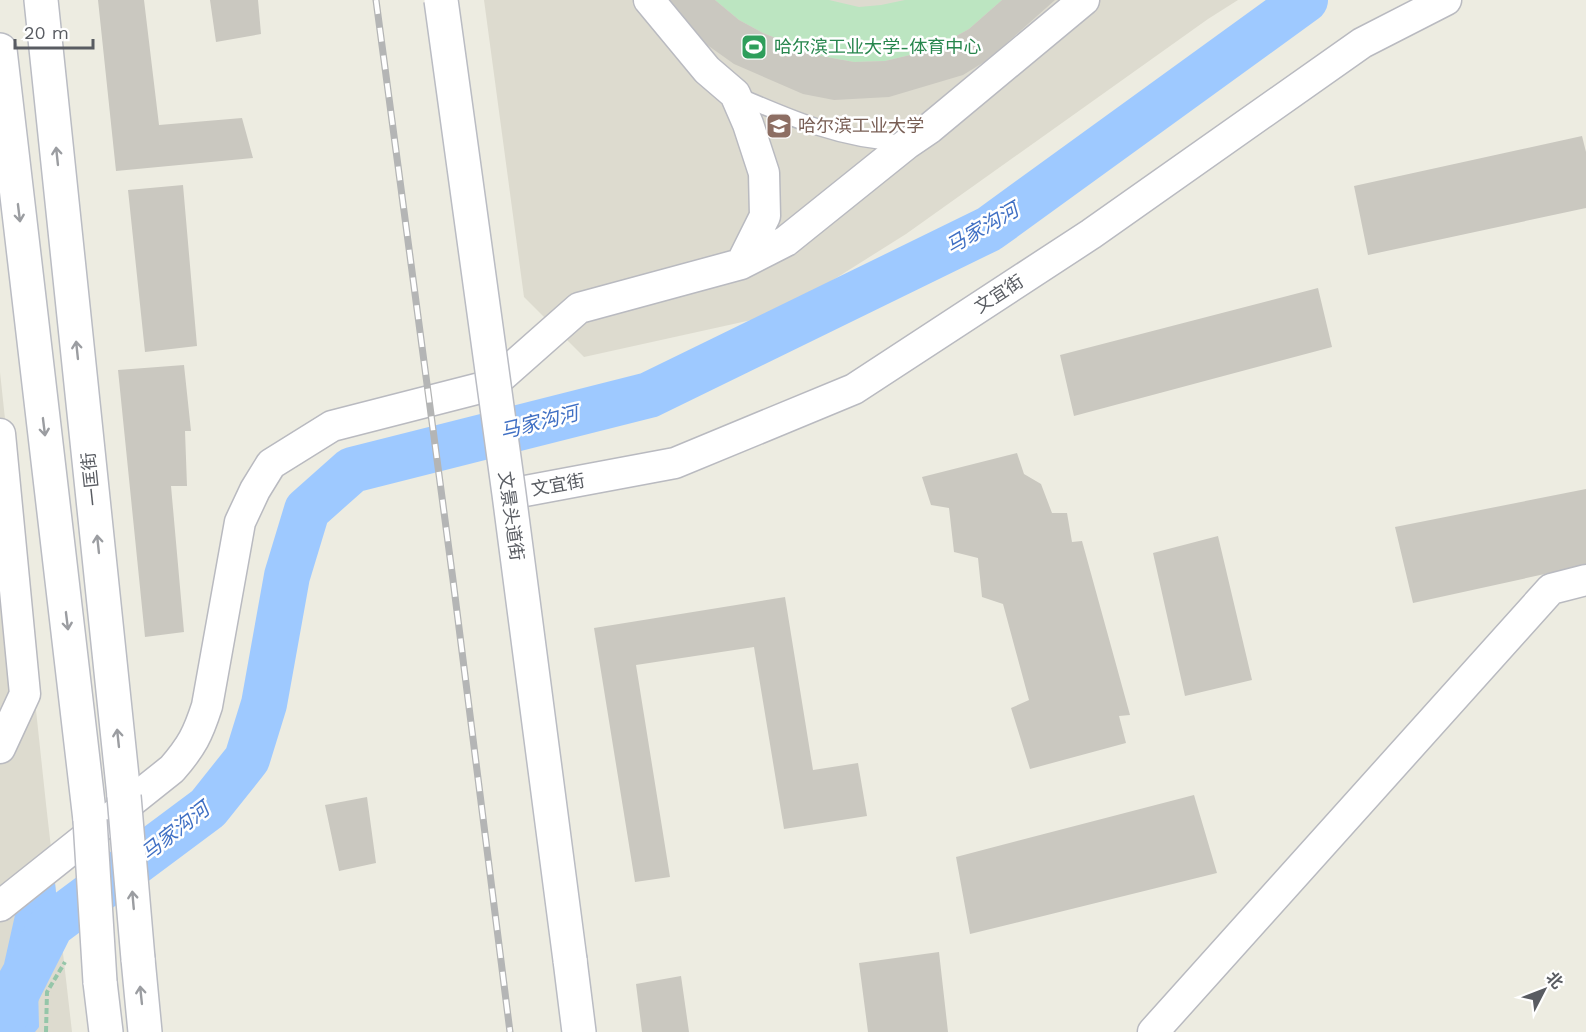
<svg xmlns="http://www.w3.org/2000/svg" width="1586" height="1032" font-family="'Work Sans','Noto Sans SC',sans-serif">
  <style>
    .education { fill: #dddbcf }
    .green { fill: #bce5c1 }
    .water { fill: #9ec9ff }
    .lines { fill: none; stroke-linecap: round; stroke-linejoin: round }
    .river { stroke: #9ec9ff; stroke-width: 46 }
    .building { fill: #cac8c0 }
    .lane-casing { stroke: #b9bac0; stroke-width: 18 }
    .street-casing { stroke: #b9bac0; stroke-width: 33 }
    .secondary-casing { stroke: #babcc3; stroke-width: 36 }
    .path { stroke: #95c6a9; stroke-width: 4; stroke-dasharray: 6 3; stroke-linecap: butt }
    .lane { stroke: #fff; stroke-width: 15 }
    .street { stroke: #fff; stroke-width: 30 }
    .secondary { stroke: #fff; stroke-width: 33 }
    .rail-casing { stroke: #b4b5b5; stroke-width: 7 }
    .rail { stroke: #fff; stroke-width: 4.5; stroke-dasharray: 14; stroke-linecap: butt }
    .secondary-bridge-casing { stroke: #babcc3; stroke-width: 36; stroke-linecap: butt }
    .secondary-bridge { stroke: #fff; stroke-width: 33 }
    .oneway { stroke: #9b9da1 }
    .labels { text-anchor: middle; stroke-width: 5; stroke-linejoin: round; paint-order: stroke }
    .leisure-label { font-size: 18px; fill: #27864d; stroke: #fff; text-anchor: start }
    .education-label { font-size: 18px; fill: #785e54; stroke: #fff; text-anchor: start }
    .street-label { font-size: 18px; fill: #595c62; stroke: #fff }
    .water-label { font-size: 20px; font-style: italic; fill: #4070c4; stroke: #fff }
  </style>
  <rect width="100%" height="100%" fill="#edece1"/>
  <!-- education -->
  <path class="education" d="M484 0H1238L1208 19 906 234 779 314 584 357 524 297Z
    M0 372 46 804 72 1032H0Z"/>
  <!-- green -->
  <path class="green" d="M715 0H829L859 7 881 5 905 0H1002L969 29 931 50 885 61 854 62 821 56 763 33 739 20Z"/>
  <!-- water -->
  <path class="water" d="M55 883 62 949 38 985 39 1027 35 1032H0V971L4 964 15 915Z"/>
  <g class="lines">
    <!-- river -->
    <path class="river" d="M0 1026 51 925 208 808 247 759 264 704 287 576 307 510 352 470 649 395 989 229 1305 0"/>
  </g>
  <!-- building -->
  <path class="building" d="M98 0H144L159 125 242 118 253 158 116 171Z
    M210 0H258L261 34 216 42Z
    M668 0H715L739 20 763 33 821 56 854 62 885 61 931 50 969 29 1002 0H1055L989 59 963 75 889 97 834 100 803 94 734 64 703 42Z
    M1582 136 1586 152V208L1368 255 1354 186Z
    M183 185 197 346 145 352 128 190Z
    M1318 288 1332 347 1074 416 1060 355Z
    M184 365 191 431H185L187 486H171L184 632 145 637 118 370Z
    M1017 453 1024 474 1041 484 1052 513H1067L1072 542 1082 541 1130 715 1119 716 1126 743 1030 769 1011 708 1029 700 1003 604 982 597 978 558 954 552 949 508 931 505 922 477Z
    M1586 489V565L1413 603 1395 527Z
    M1218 536 1252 680 1185 696 1153 553Z
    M785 597 813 770 858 763 867 816 784 829 754 647 636 665 670 877 635 882 594 628Z
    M1194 795 1217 873 970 934 956 857Z
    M367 797 376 863 339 871 325 805Z
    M939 952 948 1032H868L859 963Z
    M681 976 689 1032H642L636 984Z"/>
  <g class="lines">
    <!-- lane casing -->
    <g class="lane-casing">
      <path id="lane" d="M737 95C792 119 843 141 903 143"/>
    </g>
    <!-- street casing -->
    <g class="street-casing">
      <path id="street" d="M649 0 707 70 735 94 748 124 764 173 765 216 741 264
        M0 434 25 694 0 748
        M509 494 675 463 854 389 1091 234 1362 43 1446 0
        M0 906 172 769C192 746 198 734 207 706L240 522 255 490 271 464 332 426 492 385 579 308 741 264 786 241 908 143 930 128 1084 0
        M1153 1032 1551 589 1586 580"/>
    </g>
    <!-- secondary casing -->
    <g class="secondary-casing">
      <path id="secondary" d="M41 0 124 796
        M0 50 90 820
        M138 959 145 1032
        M570 960 579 1032
        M100 982 106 1032"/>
    </g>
    <!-- path -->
    <path class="path" d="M46 1032 47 992 65 962"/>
    <!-- lane -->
    <use href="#lane" class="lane"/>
    <!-- street -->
    <use href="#street" class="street"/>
    <!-- secondary -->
    <use href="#secondary" class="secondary"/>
    <!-- rail casing -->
    <g class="rail-casing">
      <path id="rail" d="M376 0 453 580 510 1032"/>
    </g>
    <!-- rail -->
    <use href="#rail" class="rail"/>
    <!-- secondary-bridge casing -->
    <g class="secondary-bridge-casing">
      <path id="secondary-bridge" d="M441 0 509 494 570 960
        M124 796 138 959
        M90 820 100 982"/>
    </g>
    <!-- secondary-bridge -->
    <use href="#secondary-bridge" class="secondary-bridge"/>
  </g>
  <!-- one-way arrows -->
  <defs><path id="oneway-shaft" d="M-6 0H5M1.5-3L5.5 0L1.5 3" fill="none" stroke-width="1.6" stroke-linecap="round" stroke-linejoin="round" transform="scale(1.5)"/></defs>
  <g class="oneway">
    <use href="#oneway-shaft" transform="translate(57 156) rotate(-96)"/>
    <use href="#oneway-shaft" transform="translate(19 213) rotate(83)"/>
    <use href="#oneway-shaft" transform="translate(77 350) rotate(-96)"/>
    <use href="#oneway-shaft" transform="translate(44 427) rotate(83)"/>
    <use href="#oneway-shaft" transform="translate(98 544) rotate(-96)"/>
    <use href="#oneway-shaft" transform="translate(67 621) rotate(83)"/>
    <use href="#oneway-shaft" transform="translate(118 738) rotate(-96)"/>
    <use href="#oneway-shaft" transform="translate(133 900) rotate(-95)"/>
    <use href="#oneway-shaft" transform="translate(141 995) rotate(-96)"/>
  </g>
  <!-- icons -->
  <defs>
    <g id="stadium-square" transform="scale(1.35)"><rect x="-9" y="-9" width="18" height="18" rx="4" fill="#2e9e5b" stroke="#fff"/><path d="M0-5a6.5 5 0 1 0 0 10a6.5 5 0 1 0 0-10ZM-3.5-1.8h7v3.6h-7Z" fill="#fff"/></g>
    <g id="university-square" transform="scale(1.35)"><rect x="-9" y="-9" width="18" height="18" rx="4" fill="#8d6e63" stroke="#fff"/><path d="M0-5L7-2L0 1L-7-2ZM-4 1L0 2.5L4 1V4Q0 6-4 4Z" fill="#fff"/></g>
  </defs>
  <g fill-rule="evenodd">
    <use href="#stadium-square" x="754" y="47"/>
    <use href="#university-square" x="779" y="126"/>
  </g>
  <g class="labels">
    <!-- leisure labels -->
    <g class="leisure-label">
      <text x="774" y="53">哈尔滨工业大学-体育中心</text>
    </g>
    <!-- education labels -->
    <g class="education-label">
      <text x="798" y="132">哈尔滨工业大学</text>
    </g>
    <!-- street labels -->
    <g class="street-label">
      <text transform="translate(999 294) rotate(-33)" y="6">文宜街</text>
      <text transform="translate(91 479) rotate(-96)" y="6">一匡街</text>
      <text transform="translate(558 485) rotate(-10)" y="6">文宜街</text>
      <text transform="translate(511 516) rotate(82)" y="6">文景头道街</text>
    </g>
    <!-- water labels -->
    <g class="water-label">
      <text transform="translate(982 228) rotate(-30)" y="7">马家沟河</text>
      <text transform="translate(539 422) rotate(-14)" y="7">马家沟河</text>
      <text transform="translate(175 831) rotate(-38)" y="7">马家沟河</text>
    </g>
  </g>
  <!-- north arrow -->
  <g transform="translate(1544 990) rotate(48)" stroke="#ffffff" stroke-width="4.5" paint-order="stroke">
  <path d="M0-4.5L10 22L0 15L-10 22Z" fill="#595c62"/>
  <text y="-9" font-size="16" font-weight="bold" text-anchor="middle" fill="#595c62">北</text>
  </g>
  <!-- scale -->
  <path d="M15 39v9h78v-9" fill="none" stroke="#595c62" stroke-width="3"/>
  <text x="24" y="39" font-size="18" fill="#595c62" stroke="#ffffff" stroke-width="4.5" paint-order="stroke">20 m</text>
</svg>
